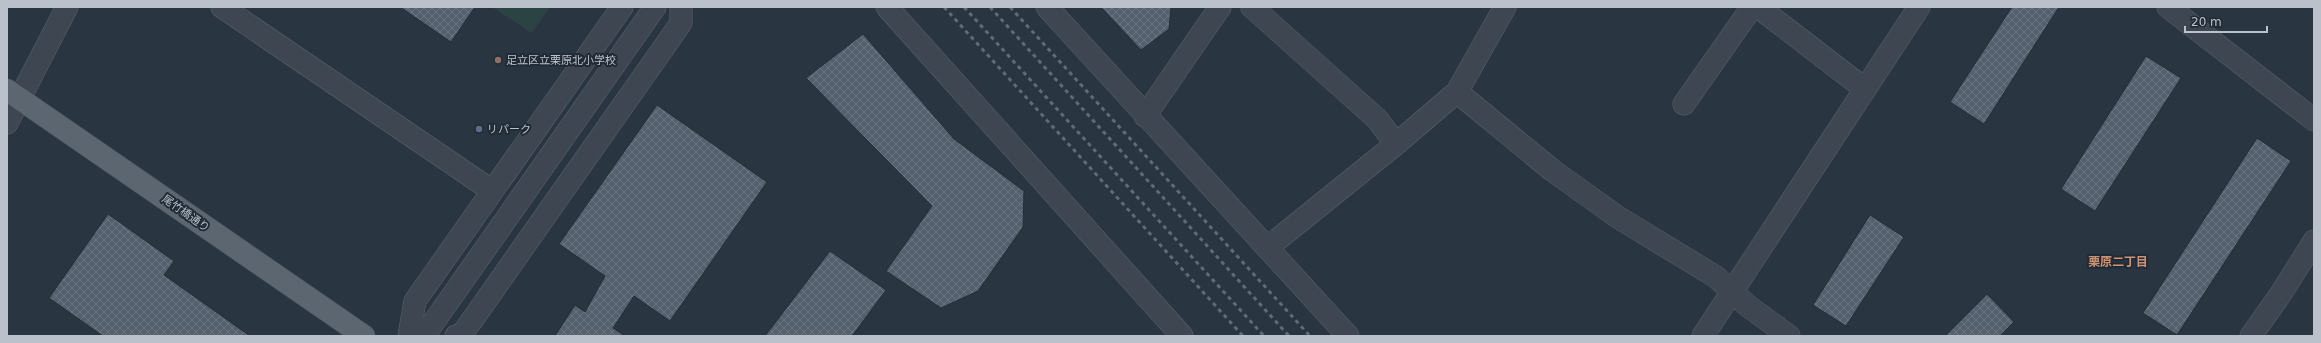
<svg xmlns="http://www.w3.org/2000/svg" width="2321" height="343" font-family="'DejaVu Sans','Noto Sans JP',sans-serif">
  <style>
    .pitch { fill: #2c4343 }
    .building { fill: url(#building-cross-hatch); stroke: #232d38 }
    .lines { fill: none; stroke-linecap: round; stroke-linejoin: round }
    .minor-casing { stroke: #5b646e; stroke-width: 23 }
    .major-casing { stroke: #49525d; stroke-width: 23 }
    .minor { stroke: #3d4651; stroke-width: 22 }
    .major { stroke: #5b6670; stroke-width: 22 }
    .rail { stroke: #5f6b77; stroke-width: 3; stroke-dasharray: 4 4; stroke-linecap: butt }
    .education-dot { fill: #8d6e63; stroke: #212b36; stroke-width: 1.5 }
    .service-dot { fill: #5c6f8a; stroke: #212b36; stroke-width: 1.5 }
    .labels { text-anchor: middle; stroke-width: 4; stroke-linejoin: round; paint-order: stroke }
    .poi-label { font-size: 11px; fill: #bac1cb; stroke: #212b36; text-anchor: start }
    .street-label { font-size: 11px; fill: #bac1cb; stroke: #212b36 }
    .neighbourhood-label { font-size: 12px; font-weight: bold; fill: #cf9271; stroke: #212b36 }
  </style>
  <defs>
    <pattern id="building-cross-hatch" width="8" height="8" patternUnits="userSpaceOnUse"><rect width="8" height="8" fill="#54606e"/><path d="M0 0l8 8M0 8l8-8" fill="none" stroke="#6a7581"/></pattern>
  </defs>
  <rect width="100%" height="100%" fill="#293541"/>
  <!-- pitch -->
  <path class="pitch" d="M492 7H550L532 33Z"/>
  <!-- building -->
  <path class="building" d="M400 7H475L451 42Z
    M1101 7H1171L1169 29 1141 50Z
    M2012 7H2059L1984 124 1950 102Z
    M863 34 954 139 1024 191 1023 227 978 291 941 308 886 271 932 206 806 78Z
    M2146 56 2181 78 2095 211 2061 189Z
    M657 105 767 182 670 321 634 296 613 328 625 336H555L575 305 585 312 605 276 559 244Z
    M2257 138 2291 161 2177 335 2143 313Z
    M108 214 174 261 164 275 250 336H103L49 298Z
    M1870 215 1904 237 1846 326 1813 305Z
    M830 251 886 290 852 336H765Z
    M1987 294 2014 322 2000 336H1945Z"/>
  <g class="lines">
    <!-- minor casing -->
    <g class="minor-casing">
      <path id="minor" d="M222 7 491 190
        M887 7 1182 336
        M1047 7 1348 336
        M1252 7 1377 119 1396 144
        M1758 7 1865 89
        M2168 7 2314 120
        M1457 92 1552 170 1616 216 1716 277 1748 306 1789 336
        M1684 104 1752 7
        M1145 116 1220 7
        M7 123 67 7
        M1267 248 1396 144 1457 92 1505 7
        M409 336 415 301 622 7
        M424 336 655 7
        M456 336 463 333 681 23V7
        M1703 336 1919 7
        M2251 336 2282 292 2314 241"/>
    </g>
    <!-- major casing -->
    <g class="major-casing">
      <path id="major" d="M7 90 364 336"/>
    </g>
    <!-- minor -->
    <use href="#minor" class="minor"/>
    <!-- major -->
    <use href="#major" class="major"/>
    <!-- rail -->
    <path class="rail" d="M944 7 1243 336
      M964 7 1264 336
      M990 7 1289 336
      M1010 7 1310 336"/>
  </g>
  <!-- markers -->
  <circle class="education-dot" cx="498" cy="60" r="4"/>
  <circle class="service-dot" cx="479" cy="129" r="4"/>
  <g class="labels">
    <!-- poi labels -->
    <g class="poi-label">
      <text x="506" y="64">足立区立栗原北小学校</text>
      <text x="487" y="133">リパーク</text>
    </g>
    <!-- street labels -->
    <g class="street-label">
      <text transform="translate(186 213) rotate(35)" y="4">尾竹橋通り</text>
    </g>
    <!-- neighbourhood labels -->
    <g class="neighbourhood-label">
      <text x="2118" y="266">栗原二丁目</text>
    </g>
  </g>
  <!-- border -->
  <rect width="2321" height="343" fill="none" stroke="#bac1cb" stroke-width="16"/>
  <!-- scale -->
  <path d="M2185 26v6h82v-6" fill="none" stroke="#bac1cb" stroke-width="2"/>
  <text x="2191" y="26" font-size="12" fill="#bac1cb" stroke="#212b36" stroke-width="3" paint-order="stroke">20 m</text>
</svg>
